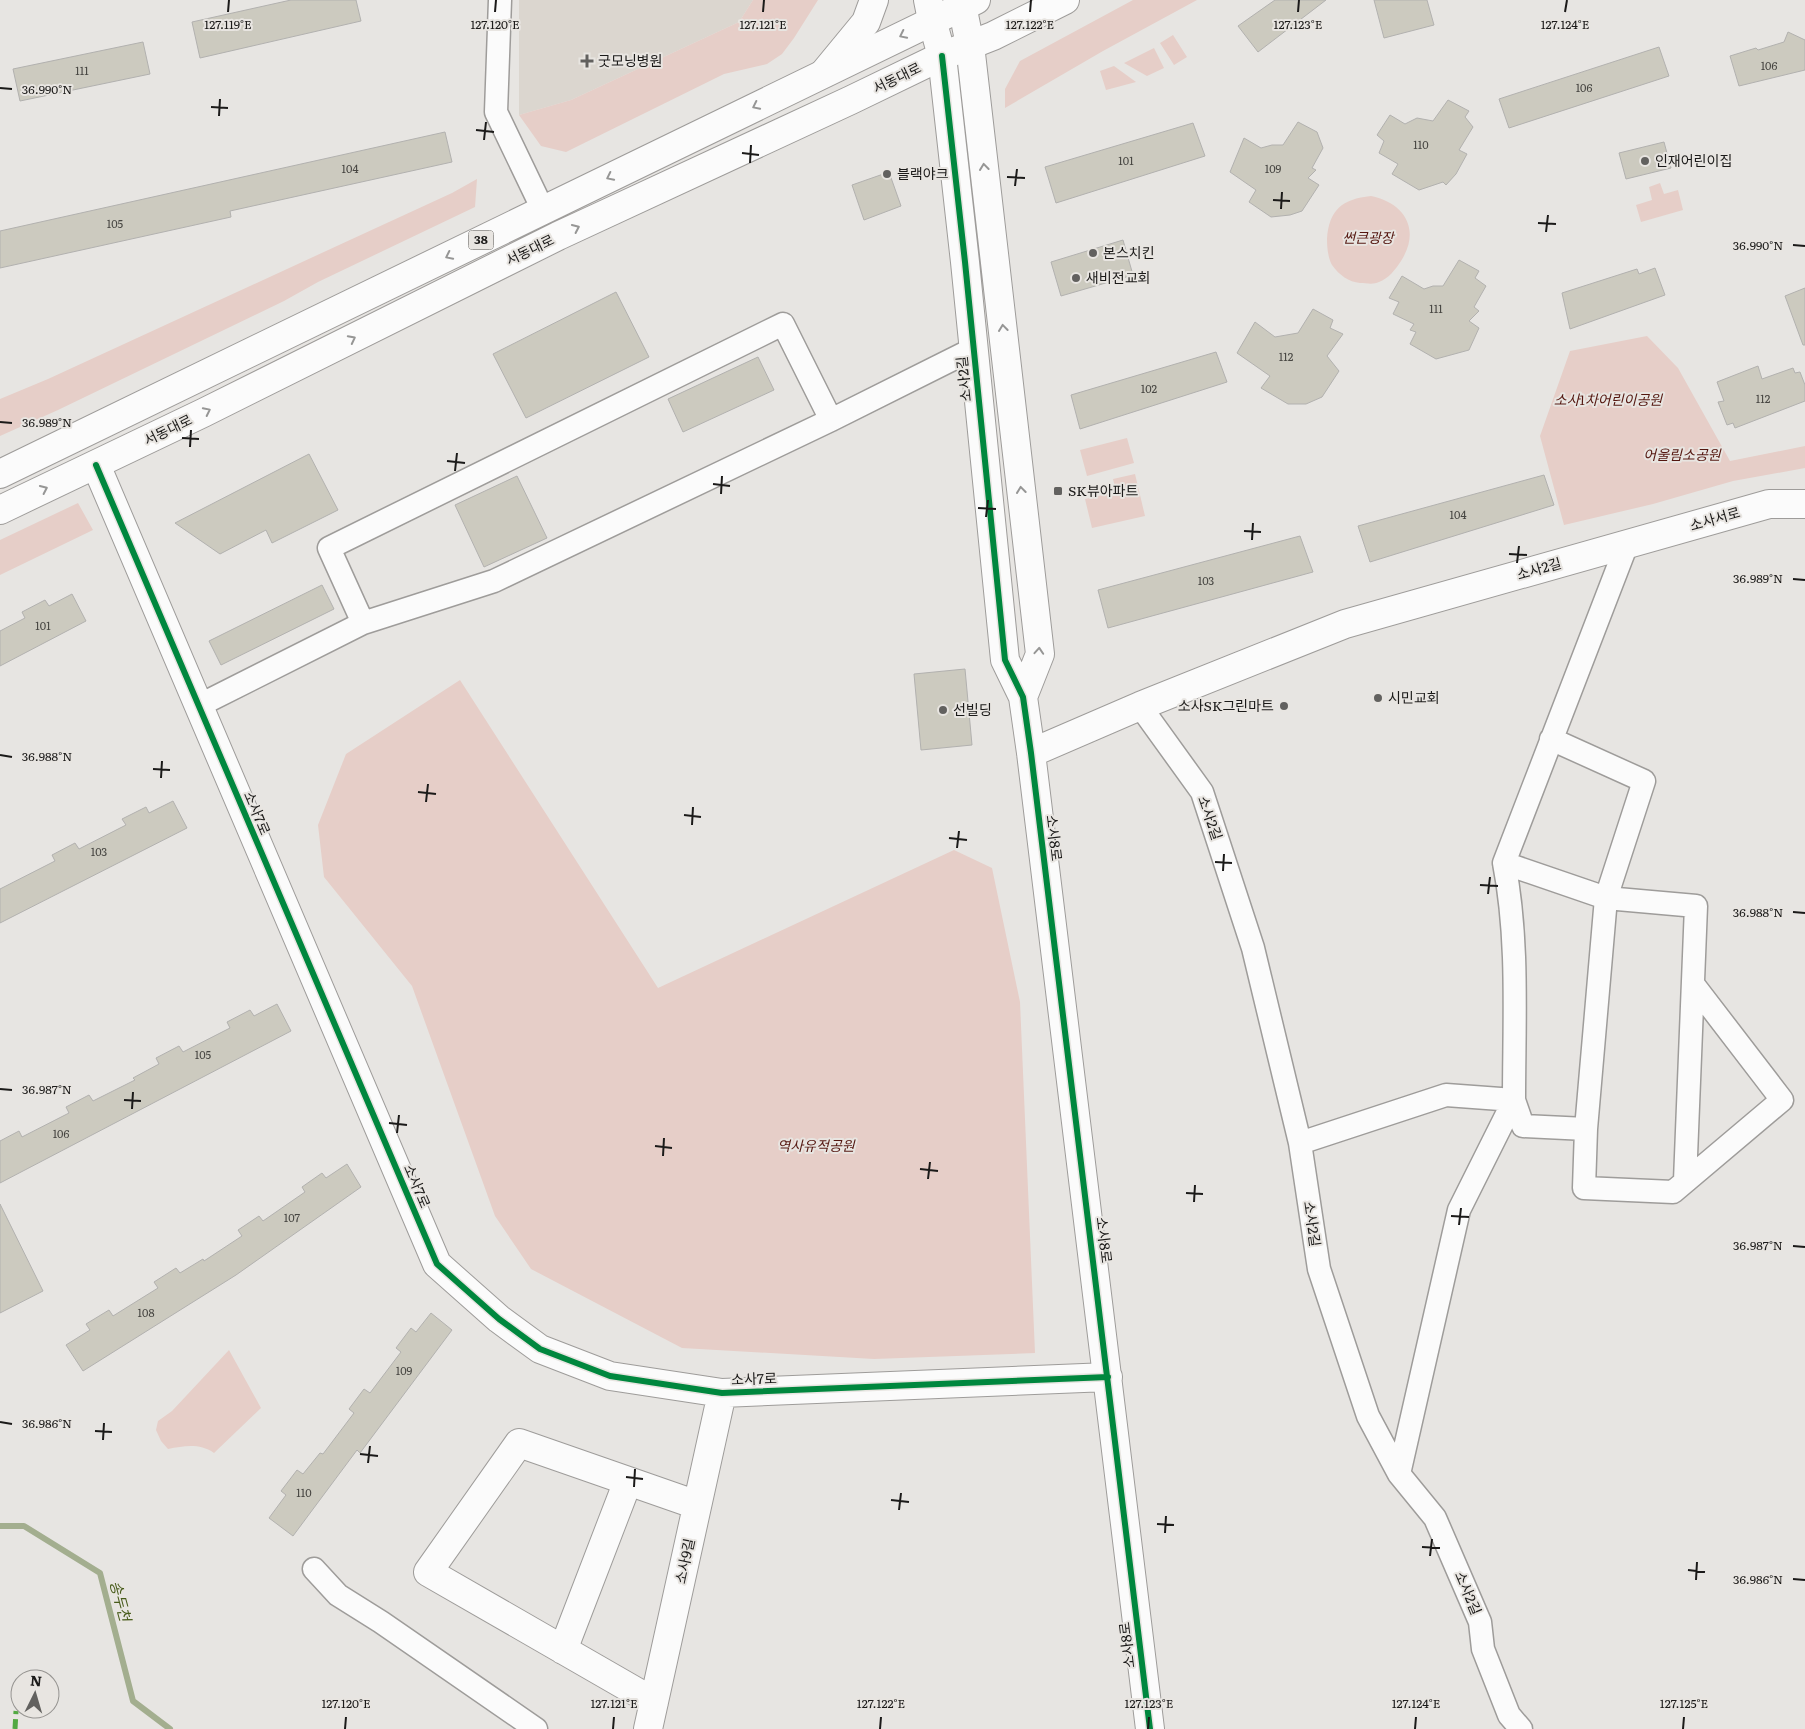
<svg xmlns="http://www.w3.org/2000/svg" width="1805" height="1729" font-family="Literata,'Noto Sans KR',serif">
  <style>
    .built { fill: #dbd6cf }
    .green { fill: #e6cec8 }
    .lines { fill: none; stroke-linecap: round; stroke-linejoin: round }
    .stream { stroke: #a3ae8f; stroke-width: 6 }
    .building { fill: #cccabf; stroke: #b2b1af }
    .minor-casing { stroke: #9e9c9a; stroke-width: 25 }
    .tertiary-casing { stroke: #9e9c9a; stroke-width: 30 }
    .secondary-casing { stroke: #9e9c9a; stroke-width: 30 }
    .primary-casing { stroke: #9e9c9a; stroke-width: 30 }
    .minor { stroke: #fbfbfb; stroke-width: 22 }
    .tertiary { stroke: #fbfbfb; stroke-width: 28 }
    .secondary { stroke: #fbfbfb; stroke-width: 28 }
    .primary { stroke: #fbfbfb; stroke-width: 28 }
    .quiet { stroke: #52a942; stroke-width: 5; stroke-dasharray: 10 5; stroke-linecap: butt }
    .cycleway-casing { stroke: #e8e5e1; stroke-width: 9 }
    .cycleway { stroke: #00873e; stroke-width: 6 }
    .oneway { stroke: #969695 }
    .ticks { fill: none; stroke: #1b1a19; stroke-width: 2 }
    .poi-dot { fill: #62615f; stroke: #e8e5e1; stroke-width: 2 }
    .labels { text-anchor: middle; stroke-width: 4; stroke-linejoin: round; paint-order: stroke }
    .number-label { font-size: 11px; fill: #474642 }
    .shield { fill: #e8e5e1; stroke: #585755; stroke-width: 1 }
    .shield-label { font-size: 12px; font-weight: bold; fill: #1b1a19 }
    .poi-label { font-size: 14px; fill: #1b1a19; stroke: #e8e5e1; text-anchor: start }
    .street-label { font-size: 14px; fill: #1b1a19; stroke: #e8e5e1 }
    .park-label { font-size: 14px; font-style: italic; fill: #54160f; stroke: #e8e5e1 }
    .water-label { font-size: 15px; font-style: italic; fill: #475b1a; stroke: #e8e5e1 }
    .ticks-label { font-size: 12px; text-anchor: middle; fill: #1b1a19; stroke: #e8e5e1; stroke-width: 4; stroke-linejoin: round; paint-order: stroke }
  </style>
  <rect width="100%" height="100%" fill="#e7e5e2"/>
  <!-- built -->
  <path class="built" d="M519 0H753L739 22 571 100 519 115Z"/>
  <!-- green -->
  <path class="green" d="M753 0H818L794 38 782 54 767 64 724 74 566 152 541 146 519 115 571 100 739 22Z
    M1133 0H1197L1103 51 1005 108V89L1020 61Z
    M1173 35 1187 57 1174 65 1160 43Z
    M1154 48 1164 68 1147 76 1124 63Z
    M1114 66 1136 82 1106 90 1100 71Z
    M477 179 475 207 318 282 284 301 58 410 0 436V399L48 379 452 193Z
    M1660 183 1664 194 1678 190 1683 210 1641 222 1636 205 1652 200 1649 187Z
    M1371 196C1405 203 1421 230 1401 261 1396 269 1388 279 1379 282 1373 285 1366 283 1360 283 1349 282 1339 275 1332 265 1328 258 1327 247 1327 239 1329 210 1342 199 1371 196Z
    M1647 336 1678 368 1730 461 1805 446V468L1733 481 1653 504 1564 525 1540 436 1570 351Z
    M1127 438 1134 463 1087 476 1080 450Z
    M1135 474 1145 516 1092 528 1085 499 1116 492 1113 479Z
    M78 503 93 530 0 575V540Z
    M460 680 658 988 954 850 992 868 1020 1002 1035 1353 874 1359 682 1348 531 1269 495 1216 412 986 324 877 318 825 346 754Z
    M229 1350 261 1408 214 1453C199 1443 185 1446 168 1449L161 1441 156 1430 158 1421 172 1411Z"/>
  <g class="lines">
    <!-- stream -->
    <path class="stream" d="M0 1526H24L100 1573 133 1701 170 1729"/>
  </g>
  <!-- building -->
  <path class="building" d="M291 0H356L361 21 200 58 192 22Z
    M1275 0H1326L1258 52 1238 26Z
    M1374 0H1427L1434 25 1384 38Z
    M1788 32 1805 40V70L1739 86 1730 56 1756 48 1758 50 1784 42Z
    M143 42 150 74 20 101 13 69Z
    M1659 47 1669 76 1509 128 1499 99Z
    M1448 100 1469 111 1465 117 1473 127 1459 150 1467 154 1456 174 1446 185 1443 182 1419 190 1392 174 1398 164 1379 153 1384 141 1377 135 1390 115 1405 124 1417 118 1433 121Z
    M1298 122 1317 132 1323 148 1312 168 1316 170 1308 178 1319 185 1302 211 1290 215 1271 217 1249 202 1256 190 1230 172 1244 138 1261 148 1272 145H1283Z
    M1193 123 1205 156 1056 203 1045 167Z
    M445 132 452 162 230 211 231 217 0 268V231Z
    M1664 142 1671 168 1626 179 1619 153Z
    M889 172 901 206 864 220 852 185Z
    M1123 240 1133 275 1061 296 1051 262Z
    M1459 260 1479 271 1475 278 1486 286 1474 307 1479 311 1469 321 1479 328 1469 350 1436 359 1410 344 1416 332 1410 330 1414 324 1393 314 1399 302 1389 298 1402 276 1424 289 1433 286H1443Z
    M1655 268 1665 295 1570 329 1562 293 1637 269 1639 274Z
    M1805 288V345H1803L1785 296Z
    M616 292 649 357 526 418 493 354Z
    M1313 309 1333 320 1330 328 1343 334 1327 356 1339 371 1322 397 1306 404H1288L1261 388 1270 376 1237 353 1255 322 1275 337 1298 333Z
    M1216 352 1227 382 1080 429 1071 395Z
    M758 357 774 390 683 432 668 399Z
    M1758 366 1762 379 1793 368 1795 373 1800 372 1805 385V401L1735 428 1733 423 1727 425 1718 402 1724 401 1717 382Z
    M309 454 338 510 272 543 266 530 220 554 175 523Z
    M1544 475 1554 505 1370 562 1358 526Z
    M517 476 547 538 484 567 455 505Z
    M1300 536 1313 572 1108 628 1098 590Z
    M322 585 334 609 221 665 209 641Z
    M72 594 86 621 0 666V631L25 618 22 612 45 600 49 606Z
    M965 669 972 745 921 750 914 674Z
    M173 801 187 828 0 923V889L55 861 52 855 75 843 79 849 126 825 122 819 146 807 149 813Z
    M277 1004 291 1031 0 1183V1141L19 1131 22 1137 69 1113 66 1107 89 1095 93 1101 135 1080 133 1078 159 1064 156 1058 179 1046 183 1052 230 1028 227 1022 250 1010 254 1016Z
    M347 1164 361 1187 236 1275 83 1371 66 1345 90 1330 86 1324 109 1310 113 1316 158 1288 154 1282 176 1268 180 1273 203 1259 204 1261 242 1236 238 1230 259 1216 263 1221 305 1192 302 1187 322 1173 326 1178Z
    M0 1204 43 1291 0 1313Z
    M431 1313 452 1330 360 1453 357 1450 293 1536 269 1518 286 1495 281 1491 297 1470 303 1474 320 1453 323 1454 354 1413 349 1409 364 1389 370 1393 401 1352 396 1348 411 1328 416 1332Z"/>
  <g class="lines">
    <!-- minor casing -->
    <g class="minor-casing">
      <path id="minor" d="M500 0 496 112 543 210
        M363 623 329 548 783 324 831 420
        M198 706 363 623 494 581 831 420 973 349
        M1140 706 1202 792 1253 948 1300 1143 1319 1269 1368 1416 1399 1474 1435 1518 1480 1622 1483 1649 1509 1715 1521 1729
        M1551 739 1644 781 1606 898 1586 1129
        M1504 863 1606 898 1696 906 1685 1181
        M1514 1100 1523 1126 1586 1129 1584 1188 1673 1192 1782 1100 1693 984
        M1300 1143 1446 1095 1514 1100C1514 1021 1519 940 1504 863L1627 544
        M1399 1474 1459 1210 1514 1100
        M314 1569 338 1595 381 1622 536 1729"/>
    </g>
    <!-- tertiary casing -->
    <g class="tertiary-casing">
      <path id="tertiary" d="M970 45 1040 654 1023 697
        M942 56 965 262 1005 660 1023 697 1031 753 1150 1729
        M96 465 437 1264 499 1319 540 1349 610 1376 722 1393 1108 1377
        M1031 753 1140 706 1345 624 1769 504H1805
        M563 1650 628 1481
        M654 1702 428 1572 519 1443 697 1505
        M648 1729 722 1393"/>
    </g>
    <!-- secondary casing -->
    <g class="secondary-casing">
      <path id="secondary" d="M928 0 932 20 942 56
        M961 0 970 45
        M824 73 866 22 874 0"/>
    </g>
    <!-- primary casing -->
    <g class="primary-casing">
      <path id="primary" d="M0 474 976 0
        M0 510 203 413 558 236 851 100 942 56 993 36 1065 0"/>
    </g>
    <!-- minor -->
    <use href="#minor" class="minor"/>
    <!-- tertiary -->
    <use href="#tertiary" class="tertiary"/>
    <!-- secondary -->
    <use href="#secondary" class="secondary"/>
    <!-- primary -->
    <use href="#primary" class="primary"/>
    <!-- quiet -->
    <path class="quiet" d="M15 1729 16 1711"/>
    <!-- cycleway casing -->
    <g class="cycleway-casing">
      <path id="cycleway" d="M942 56 965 262 1005 660 1023 697 1031 753 1150 1729
        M96 465 437 1264 499 1319 540 1349 610 1376 722 1393 1108 1377"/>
    </g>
    <!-- cycleway -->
    <use href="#cycleway" class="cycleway"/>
  </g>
  <!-- one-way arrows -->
  <defs><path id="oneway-chevron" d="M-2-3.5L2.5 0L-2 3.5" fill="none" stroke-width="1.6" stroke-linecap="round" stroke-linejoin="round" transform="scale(1.25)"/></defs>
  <g class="oneway">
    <use href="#oneway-chevron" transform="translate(903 35) rotate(154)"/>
    <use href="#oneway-chevron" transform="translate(756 106) rotate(154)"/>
    <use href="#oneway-chevron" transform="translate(984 167) rotate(-97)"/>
    <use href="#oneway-chevron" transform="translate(610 177) rotate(154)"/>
    <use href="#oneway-chevron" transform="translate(576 228) rotate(-25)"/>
    <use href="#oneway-chevron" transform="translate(449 256) rotate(154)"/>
    <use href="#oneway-chevron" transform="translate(1003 328) rotate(-97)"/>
    <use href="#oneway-chevron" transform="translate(352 339) rotate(-27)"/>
    <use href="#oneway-chevron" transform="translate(207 411) rotate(-26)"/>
    <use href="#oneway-chevron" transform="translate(44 489) rotate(-25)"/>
    <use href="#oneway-chevron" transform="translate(1021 490) rotate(-97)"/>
    <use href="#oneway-chevron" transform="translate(1039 651) rotate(-86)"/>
  </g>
  <!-- ticks -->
  <path class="ticks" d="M228 12 229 0M495 12 496 0M763 12 764 0M1030 12 1031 0M1298 12 1299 0M1565 12 1567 0M0 88 12 89M211 107 228 108M219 116 220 99M476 130 494 132M484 140 486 122M742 153 759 155M750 163 751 145M1007 177 1025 178M1015 186 1017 169M1273 200 1290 201M1281 209 1282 192M1538 223 1556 224M1546 232 1548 215M1793 245 1805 246M0 422 12 423M182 438 199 439M190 447 191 430M447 461 465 463M455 471 457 453M713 484 730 486M721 494 722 476M978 508 996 509M986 517 988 500M1244 531 1261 532M1252 540 1253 523M1509 554 1527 555M1517 563 1519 546M1793 579 1805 580M0 755 12 757M153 769 170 770M161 778 162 761M418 792 436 794M426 802 428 784M684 815 701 817M692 825 693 807M949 838 967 840M957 848 959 831M1215 862 1232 863M1223 871 1224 854M1480 885 1498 886M1488 894 1490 877M1793 912 1805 913M0 1089 12 1090M124 1100 141 1101M132 1109 133 1092M389 1123 407 1125M397 1133 399 1115M655 1146 672 1148M663 1156 664 1138M920 1169 938 1171M928 1179 930 1162M1186 1193 1203 1194M1194 1202 1195 1185M1451 1216 1469 1217M1459 1225 1461 1208M1793 1246 1805 1247M0 1422 12 1424M95 1431 112 1432M103 1440 104 1423M360 1454 378 1456M368 1463 370 1446M626 1477 643 1479M634 1487 635 1469M891 1500 909 1502M899 1510 901 1493M1157 1524 1174 1525M1165 1533 1166 1516M1422 1547 1440 1548M1430 1556 1432 1539M1688 1570 1705 1572M1793 1579 1805 1580M1696 1580 1697 1562M345 1729 346 1717M613 1729 614 1717M880 1729 881 1717M1148 1729 1149 1717M1415 1729 1416 1717M1683 1729 1684 1717"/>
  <!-- markers -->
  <g class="poi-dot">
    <path d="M584.5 53.5h5v5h5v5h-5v5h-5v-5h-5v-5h5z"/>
    <circle cx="1645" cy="161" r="5"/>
    <circle cx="887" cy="174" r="5"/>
    <circle cx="1093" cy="253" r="5"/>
    <circle cx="1076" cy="278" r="5"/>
    <rect x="1053" y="486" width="10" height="10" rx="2.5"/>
    <circle cx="1378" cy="698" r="5"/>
    <circle cx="1284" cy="706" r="5"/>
    <circle cx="943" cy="710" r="5"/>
  </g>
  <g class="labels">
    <!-- number labels -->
    <g class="number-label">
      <text x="1769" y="70">106</text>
      <text x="82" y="75">111</text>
      <text x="1584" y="92">106</text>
      <text x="1421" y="149">110</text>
      <text x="1126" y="165">101</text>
      <text x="350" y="173">104</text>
      <text x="1273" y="173">109</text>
      <text x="115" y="228">105</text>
      <text x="1436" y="313">111</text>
      <text x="1286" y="361">112</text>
      <text x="1149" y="393">102</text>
      <text x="1763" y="403">112</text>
      <text x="1458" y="519">104</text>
      <text x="1206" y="585">103</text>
      <text x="43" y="630">101</text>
      <text x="99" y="856">103</text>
      <text x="203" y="1059">105</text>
      <text x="61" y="1138">106</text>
      <text x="292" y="1222">107</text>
      <text x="146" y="1317">108</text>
      <text x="404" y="1375">109</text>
      <text x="304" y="1497">110</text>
    </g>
    <!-- shield labels -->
    <rect class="shield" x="468.5" y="230.5" width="25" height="19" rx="4"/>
    <g class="shield-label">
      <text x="481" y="244">38</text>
    </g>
    <!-- poi labels -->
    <g class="poi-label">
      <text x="598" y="66">굿모닝병원</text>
      <text x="1655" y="166">인재어린이집</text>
      <text x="897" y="179">블랙야크</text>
      <text x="1103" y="258">본스치킨</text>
      <text x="1086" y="283">새비전교회</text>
      <text x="1068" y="496">SK뷰아파트</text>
      <text x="1388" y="703">시민교회</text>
      <text x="1274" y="711" text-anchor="end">소사SK그린마트</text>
      <text x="953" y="715">선빌딩</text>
    </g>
    <!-- street labels -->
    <g class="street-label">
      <text transform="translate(897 78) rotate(-26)" y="5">서동대로</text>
      <text transform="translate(530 250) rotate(-26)" y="5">서동대로</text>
      <text transform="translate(964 379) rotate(-96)" y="5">소사2길</text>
      <text transform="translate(168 430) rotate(-26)" y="5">서동대로</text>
      <text transform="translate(1715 519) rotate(-16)" y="5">소사서로</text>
      <text transform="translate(1539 569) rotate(-16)" y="5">소사2길</text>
      <text transform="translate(257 813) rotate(67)" y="5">소사7로</text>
      <text transform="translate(1210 818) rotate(71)" y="5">소사2길</text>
      <text transform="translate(1054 838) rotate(83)" y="5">소사8로</text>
      <text transform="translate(417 1186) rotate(67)" y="5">소사7로</text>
      <text transform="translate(1312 1224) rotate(82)" y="5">소사2길</text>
      <text transform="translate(1104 1240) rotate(83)" y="5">소사8로</text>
      <text transform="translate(754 1379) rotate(-2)" y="5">소사7로</text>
      <text transform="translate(685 1561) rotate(-78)" y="5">소사9길</text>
      <text transform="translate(1468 1593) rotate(67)" y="5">소사2길</text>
      <text transform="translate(1127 1645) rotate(-97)" y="5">소사8로</text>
    </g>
    <!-- park labels -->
    <g class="park-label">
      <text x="1368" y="243">썬큰광장</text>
      <text x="1608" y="405">소사1차어린이공원</text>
      <text x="1682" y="460">어울림소공원</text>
      <text x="816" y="1151">역사유적공원</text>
    </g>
    <!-- water labels -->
    <g class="water-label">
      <text transform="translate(120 1601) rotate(75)" y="5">송두천</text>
    </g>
  </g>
  <g class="ticks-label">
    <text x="228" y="29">127.119°E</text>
    <text x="495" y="29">127.120°E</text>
    <text x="763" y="29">127.121°E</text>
    <text x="1030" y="29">127.122°E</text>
    <text x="1298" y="29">127.123°E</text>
    <text x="1565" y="29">127.124°E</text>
    <text x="47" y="94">36.990°N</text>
    <text x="1758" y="250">36.990°N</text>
    <text x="47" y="427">36.989°N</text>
    <text x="1758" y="583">36.989°N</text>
    <text x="47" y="761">36.988°N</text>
    <text x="1758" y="917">36.988°N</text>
    <text x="47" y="1094">36.987°N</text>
    <text x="1758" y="1250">36.987°N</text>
    <text x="47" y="1428">36.986°N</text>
    <text x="1758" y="1584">36.986°N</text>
    <text x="346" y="1708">127.120°E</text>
    <text x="614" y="1708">127.121°E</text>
    <text x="881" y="1708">127.122°E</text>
    <text x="1149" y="1708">127.123°E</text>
    <text x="1416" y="1708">127.124°E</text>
    <text x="1684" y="1708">127.125°E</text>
  </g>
  <!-- north arrow -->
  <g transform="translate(35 1694) rotate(5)"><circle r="24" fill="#e8e5e1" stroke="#969491"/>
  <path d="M0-4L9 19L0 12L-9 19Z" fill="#62615f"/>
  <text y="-8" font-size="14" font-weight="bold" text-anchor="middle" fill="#1b1a19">N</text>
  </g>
</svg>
